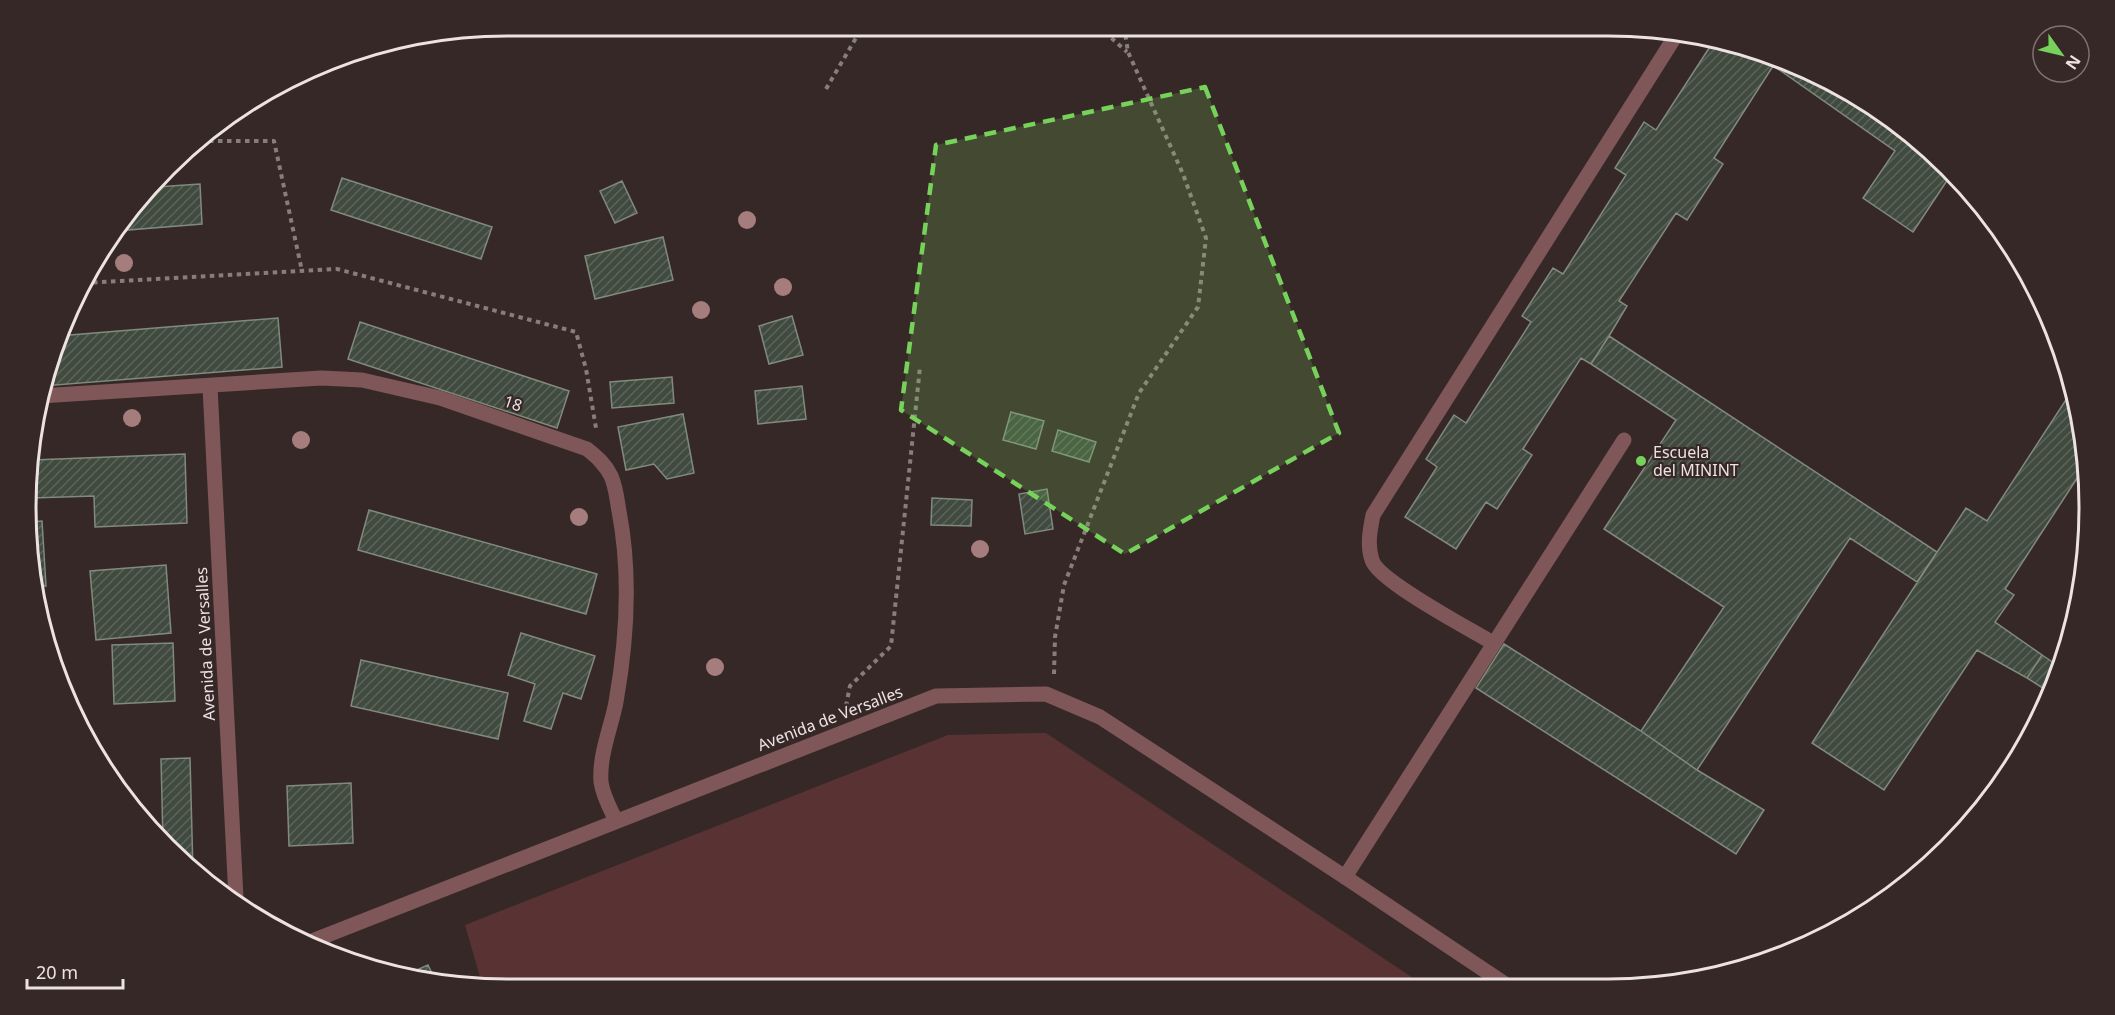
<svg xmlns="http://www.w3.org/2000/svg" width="2115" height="1015" font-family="'Noto Sans',sans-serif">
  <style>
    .green { fill: #593334 }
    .building { fill: url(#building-hatch); stroke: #808a7d; stroke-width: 1.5 }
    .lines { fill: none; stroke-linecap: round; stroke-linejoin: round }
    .path { stroke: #897c7c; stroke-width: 4; stroke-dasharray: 4.5 4.5; stroke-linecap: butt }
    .service { stroke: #7f5758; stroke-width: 15 }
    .minor { stroke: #7f5758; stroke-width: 15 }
    .tertiary { stroke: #7f5758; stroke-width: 15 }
    .tree { fill: #a57d7d }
    .marked { fill: #76d25a; fill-opacity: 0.2; stroke: #76d25a; stroke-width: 4.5; stroke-dasharray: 12 8; stroke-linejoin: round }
    .poi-dot { fill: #76d25a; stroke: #372828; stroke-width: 2 }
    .labels { text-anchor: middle; stroke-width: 4.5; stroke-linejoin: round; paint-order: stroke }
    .street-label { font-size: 16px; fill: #ede2e2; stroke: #372828 }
    .poi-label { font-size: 16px; fill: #ede2e2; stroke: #372828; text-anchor: start }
    .rim { fill: none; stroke: #ede2e2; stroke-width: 3 }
  </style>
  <defs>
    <pattern id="building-hatch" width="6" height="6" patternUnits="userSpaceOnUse" patternTransform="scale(1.5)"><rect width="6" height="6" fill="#404a3e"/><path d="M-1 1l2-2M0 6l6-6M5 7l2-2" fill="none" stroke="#5c645a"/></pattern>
  </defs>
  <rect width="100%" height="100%" fill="#372828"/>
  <!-- green -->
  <path class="green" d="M1046 733 1425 986 507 989 483 987 465 925 948 735Z"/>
  <!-- building -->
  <path class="building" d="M1715 39 1791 62 1784 73 1773 66 1714 158 1723 164 1687 220 1676 213 1619 301 1627 306 1609 336 1591 364 1581 358 1523 449 1532 455 1497 509 1486 502 1456 549 1405 517 1437 467 1426 459 1454 415 1466 423 1531 322 1522 316 1553 268 1563 274 1626 175 1615 168 1644 122 1656 130Z
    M1791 62 1876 107 1949 167 1966 188 1964 190 1948 179 1913 232 1863 198 1895 151 1784 73Z
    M342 178 492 227 481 259 331 210Z
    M622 181 637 213 615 223 600 191Z
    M200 184 202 224 115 231 156 187Z
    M663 237 673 280 595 299 585 256Z
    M792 316 803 355 769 364 759 326Z
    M278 318 282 367 43 386 58 336Z
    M360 322 569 391 557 428 348 359Z
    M1609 336 1937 552 1917 582 1850 538 1697 770 1641 731 1724 607 1604 529 1676 420 1591 364Z
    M672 377 674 403 612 408 610 382Z
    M802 386 806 419 758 424 755 391Z
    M2073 389 2080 414 2085 466 2005 589 2014 595 1995 622 2042 655 2027 678 1977 650 1884 790 1812 743 1966 508 1987 521Z
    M1011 412 1044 421 1036 449 1003 440Z
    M683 414 694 473 667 479 654 464 626 470 618 427Z
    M1058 430 1096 442 1089 462 1052 451Z
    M185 454 187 523 95 527 94 496 32 498 33 460Z
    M1047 489 1053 529 1025 534 1019 494Z
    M932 498 972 500 971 526 931 525Z
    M369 510 597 574 586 614 358 550Z
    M42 521 46 586 35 587 30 570 31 522Z
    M166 565 171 633 96 640 90 571Z
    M521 633 595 656 581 699 563 693 551 729 524 721 535 684 508 675Z
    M173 643 175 701 114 704 112 645Z
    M1504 644 1641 731 1697 770 1764 810 1736 854 1476 688Z
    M2042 655 2060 667 2052 694 2027 678Z
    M361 660 508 693 498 739 351 706Z
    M190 758 193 872 163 841 161 759Z
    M351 783 353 843 289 846 287 786Z
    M428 965 436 982 413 980 401 977Z"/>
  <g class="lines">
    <!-- path -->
    <path class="path" d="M1098 26 1127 52
      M826 89 863 26
      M200 141H274L302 271
      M84 283 337 269 576 332 586 369 596 428
      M1054 674 1055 637 1064 585 1139 393 1198 307 1206 238 1183 174 1128 52 1124 26
      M846 706 850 686 891 646 920 367"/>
    <!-- service -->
    <path class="service" d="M1493 643C1470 629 1378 581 1372 560 1367 545 1370 530 1373 515L1678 32
      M1345 877 1508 986"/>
    <!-- minor -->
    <path class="minor" d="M210 387 236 898
      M40 396 321 378 362 380 440 398 587 449C597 457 605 464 611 476 616 487 617 500 619 511 631 574 627 640 616 702 611 728 599 755 601 782 603 796 610 808 616 821
      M1345 877 1624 440"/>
    <!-- tertiary -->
    <path class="tertiary" d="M307 943 936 696 1046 694 1100 717 1345 877"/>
  </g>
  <!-- trees -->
  <g class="tree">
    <circle cx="747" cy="220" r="9"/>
    <circle cx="124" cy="263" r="9"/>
    <circle cx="783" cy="287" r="9"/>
    <circle cx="701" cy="310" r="9"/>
    <circle cx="132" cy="418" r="9"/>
    <circle cx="301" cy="440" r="9"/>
    <circle cx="579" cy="517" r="9"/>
    <circle cx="980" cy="549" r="9"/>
    <circle cx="715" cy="667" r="9"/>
  </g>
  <!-- marked area -->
  <path class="marked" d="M1205 87 1339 433 1125 554 901 410 936 145Z"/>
  <!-- markers -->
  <circle class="poi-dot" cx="1641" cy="461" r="6"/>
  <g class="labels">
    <!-- street labels -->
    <g class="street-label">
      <text transform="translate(513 403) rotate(19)" y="6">18</text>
      <text transform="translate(205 644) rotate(-93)" y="6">Avenida de Versalles</text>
      <text transform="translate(830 718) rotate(-21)" y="6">Avenida de Versalles</text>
    </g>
    <!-- poi labels -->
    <g class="poi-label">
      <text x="1653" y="458">Escuela<tspan x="1653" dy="18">del MININT</tspan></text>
    </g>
  </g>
  <!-- crop -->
  <path d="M0 0H2115V1015H0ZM507 36H1608A471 471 0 0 1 2079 507V508A471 471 0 0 1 1608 979H507A471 471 0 0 1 36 508V507A471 471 0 0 1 507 36Z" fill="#372828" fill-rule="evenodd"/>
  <path class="rim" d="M507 36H1608A471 471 0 0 1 2079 507V508A471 471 0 0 1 1608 979H507A471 471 0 0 1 36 508V507A471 471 0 0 1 507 36Z"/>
  <!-- north arrow -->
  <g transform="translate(2061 54) rotate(124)"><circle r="28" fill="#372828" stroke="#807272" stroke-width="1.5"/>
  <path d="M0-4.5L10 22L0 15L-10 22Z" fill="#76d25a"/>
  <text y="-9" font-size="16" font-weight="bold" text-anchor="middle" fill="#ede2e2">N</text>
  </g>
  <!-- scale -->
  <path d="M27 979v9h96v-9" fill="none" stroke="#ede2e2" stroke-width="3"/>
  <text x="36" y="979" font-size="18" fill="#ede2e2" stroke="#372828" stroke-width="4.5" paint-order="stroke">20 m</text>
</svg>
